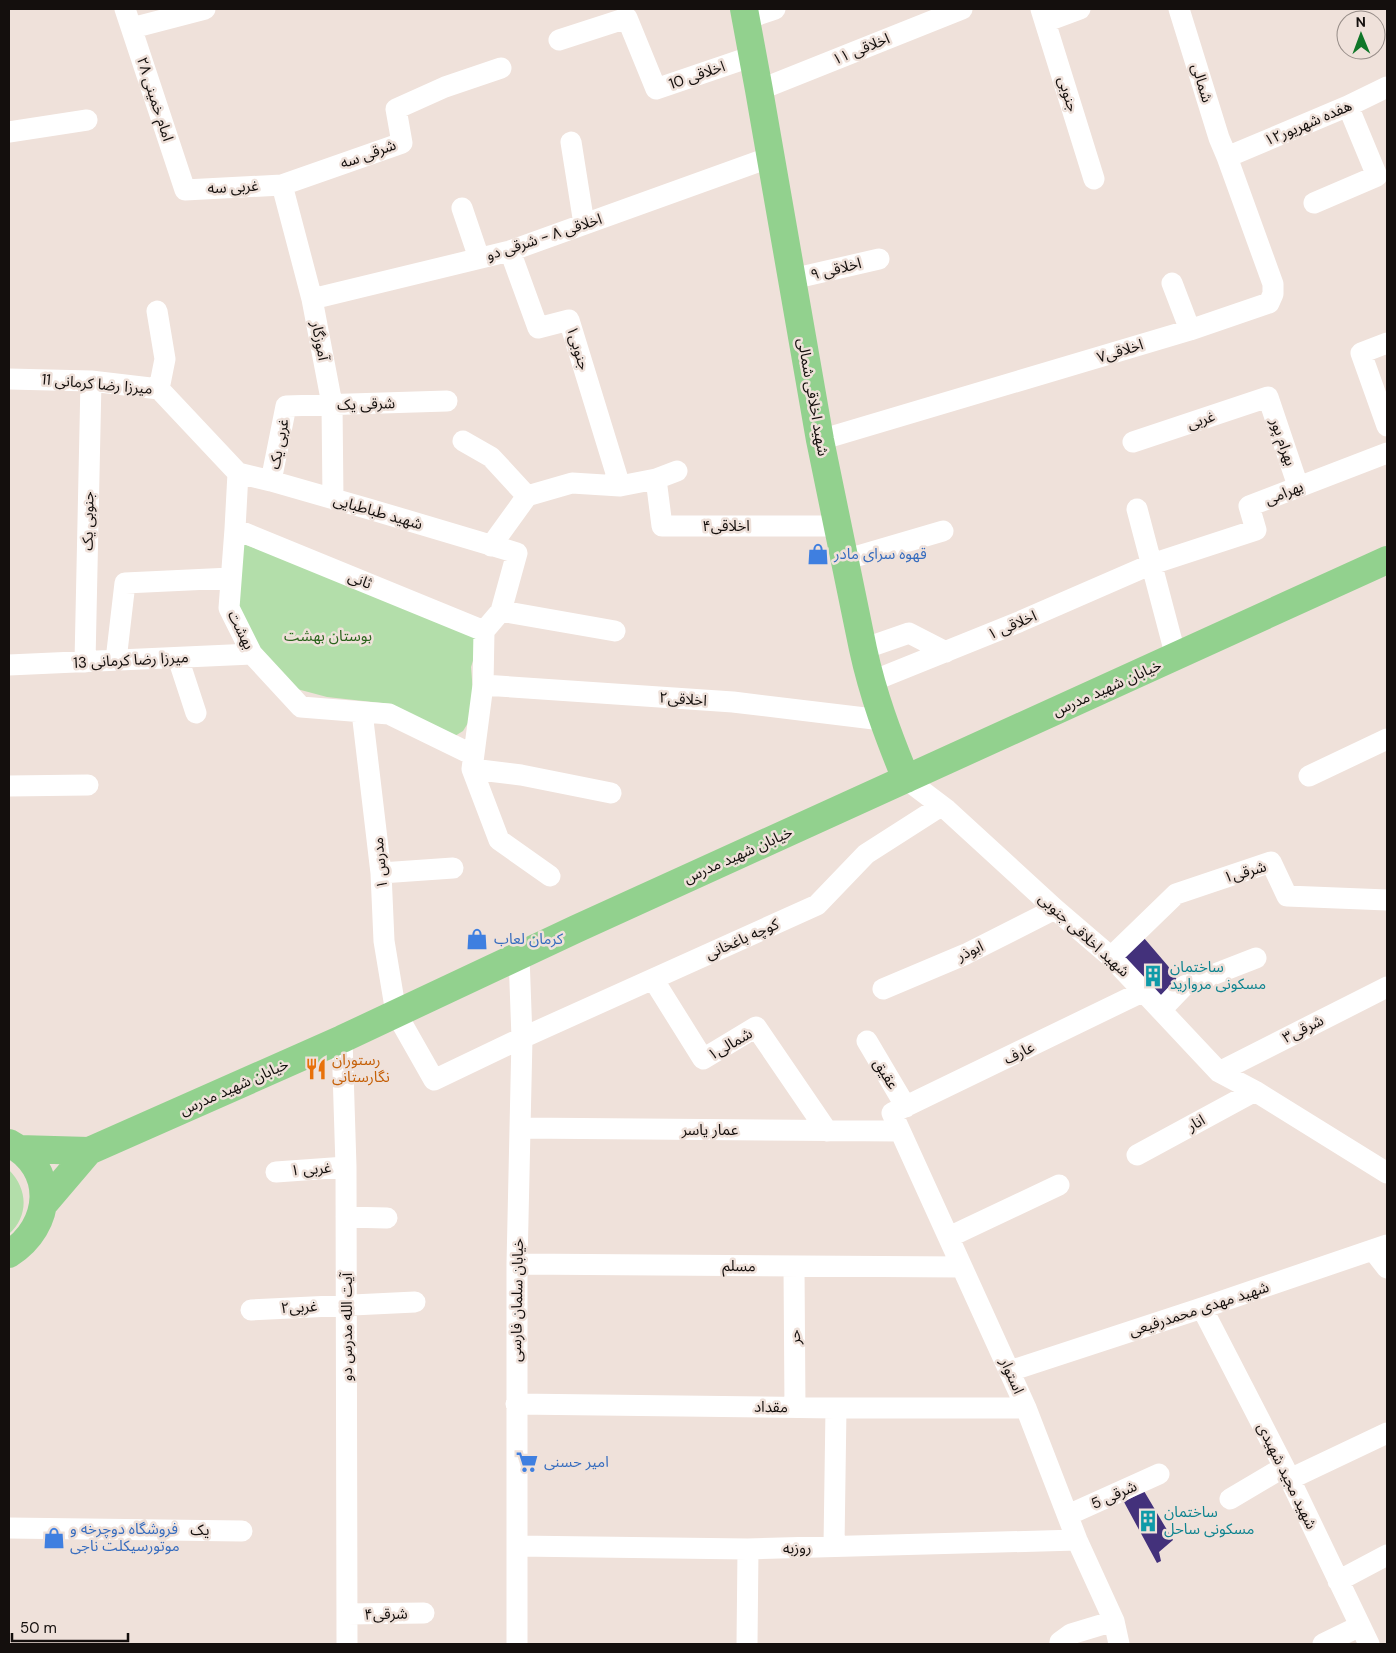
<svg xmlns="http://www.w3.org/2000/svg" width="1396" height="1653" font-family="'DM Sans','Noto Sans Arabic',sans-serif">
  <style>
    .green { fill: #b3deaa }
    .building { fill: #43317b }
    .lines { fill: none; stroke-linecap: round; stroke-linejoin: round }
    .minor { stroke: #fff; stroke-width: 21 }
    .major { stroke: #92d18e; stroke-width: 28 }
    .labels { text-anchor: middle; stroke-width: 5; stroke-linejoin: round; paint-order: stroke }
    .street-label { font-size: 15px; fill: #140f0d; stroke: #efe1da }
    .shop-label { font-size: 15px; fill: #366cbe; stroke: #efe1da; text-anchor: start }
    .park-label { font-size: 15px; fill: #29631b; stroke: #efe1da }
    .culture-label { font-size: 15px; fill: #0d838f; stroke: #efe1da; text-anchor: start }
    .food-label { font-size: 15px; fill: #c56008; stroke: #efe1da; text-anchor: start }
  </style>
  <rect width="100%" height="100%" fill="#efe1da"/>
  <!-- green -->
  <path class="green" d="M240 543 323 571 481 636 471 667 473 692 468 723 463 731 455 736 391 704 327 697 297 689 263 656 237 612Z
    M9 1170C28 1189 29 1216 9 1234Z"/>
  <!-- building -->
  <path class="building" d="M1138 931 1168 966 1181 986 1165 1003 1118 953Z
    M1144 1491 1173 1540 1159 1552 1161 1561 1157 1563 1124 1502Z"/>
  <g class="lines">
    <!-- minor -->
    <path class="minor" d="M125 9 185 190 282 185 402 143 396 109 445 87 501 68
      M1041 9 1094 179
      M746 19 775 9
      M1045 22 1080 9
      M132 28 205 9
      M559 40 627 18 656 89 753 56
      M759 90 962 9
      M9 132 87 120
      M571 142 584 224
      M1227 157 1348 106 1387 87
      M282 185 312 299 332 404 333 499
      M1314 203 1377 176 1348 106
      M462 208 479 258
      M510 251 538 328 569 320 620 486
      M792 279 879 259
      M1172 283 1190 330
      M312 299 510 251 771 157
      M157 311 165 359 159 389
      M1387 343 1361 353 1387 426
      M9 379 91 381 159 389 238 473
      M820 440 1190 330 1269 303 1273 294V284L1227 157 1219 138 1179 9
      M463 441 491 457 527 496 572 483 620 486 656 479 677 471
      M1133 442 1268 397 1298 486
      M238 473 271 481 369 509 517 553 501 611 484 631 483 685 472 769 499 840 550 876
      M238 473 235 529 229 608 252 654 301 707 389 714 473 755
      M656 479 662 526H838
      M271 481 286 406 447 401
      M1137 509 1176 657
      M235 529 484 631
      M491 546 527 496
      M844 560 943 531
      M501 611 615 631
      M863 649 909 633 946 652
      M178 658 196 713
      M116 660 125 583 231 578
      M85 662 91 381
      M9 665 252 654
      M870 682 1019 622 1152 564 1256 530 1249 506 1387 453
      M483 685 733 702 882 720
      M362 712 381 873 384 941 396 1013 434 1080 522 1038 817 905 866 854 941 806
      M472 769 521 775 611 793
      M1309 776 1387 739
      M906 779 947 810 1055 909 1111 957 1219 1072 1255 1091 1387 1173
      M9 786 88 785
      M381 873 453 868
      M1111 957 1176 894 1271 862 1287 896 1387 900
      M653 979 703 1059 756 1027 827 1131
      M883 989 966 954 1055 909
      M1161 1010 1184 986 1256 958
      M342 1039 346 1167 347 1644
      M867 1041 906 1107
      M1219 1072 1387 987
      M520 1128 899 1131
      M1137 1155 1255 1091
      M276 1172 346 1167
      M346 1217 387 1218
      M949 1237 1059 1185
      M1373 1250 1387 1268
      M517 1264 961 1267
      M794 1267 795 1407
      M1202 1308 1284 1467 1369 1644
      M251 1310 415 1302
      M1010 1371 1202 1308 1387 1245
      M516 1404 836 1408H1026
      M1290 1479 1387 1433
      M1230 1499 1284 1467
      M1068 1515 1159 1474
      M9 1528 242 1531
      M517 1546 748 1549 1077 1540
      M834 1546 836 1408
      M1338 1581 1387 1555
      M347 1614 424 1613
      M517 1644V1264L522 1038 519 956
      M747 1644 748 1549
      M1060 1644V1642L1071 1634 1114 1621
      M1119 1644 1114 1621 1077 1540 1026 1408 892 1113 1144 991
      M1323 1644 1360 1626"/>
    <!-- major -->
    <path class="major" d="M744 9 759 90 820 440 863 649C873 695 888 735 906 779
      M9 1143C57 1168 53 1226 9 1254
      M19 1149 89 1151
      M43 1205 89 1151 342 1039 576 929 1387 560"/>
  </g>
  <!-- icons -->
  <defs>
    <g id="shop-bare" transform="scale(1.725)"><path d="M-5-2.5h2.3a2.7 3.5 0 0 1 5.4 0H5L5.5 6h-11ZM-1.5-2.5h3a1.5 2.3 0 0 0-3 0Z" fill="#3f7fe0" stroke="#efe1da" stroke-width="2.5" paint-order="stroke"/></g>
    <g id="building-bare" transform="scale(1.725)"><path d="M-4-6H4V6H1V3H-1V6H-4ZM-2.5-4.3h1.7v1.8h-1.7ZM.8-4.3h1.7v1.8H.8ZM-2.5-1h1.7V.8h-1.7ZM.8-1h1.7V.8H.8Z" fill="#0f9aa8" stroke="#efe1da" stroke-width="2.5" paint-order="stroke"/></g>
    <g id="restaurant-bare" transform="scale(1.725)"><path d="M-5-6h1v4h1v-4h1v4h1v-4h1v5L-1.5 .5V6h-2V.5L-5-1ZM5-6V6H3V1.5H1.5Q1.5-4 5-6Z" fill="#e8710a" stroke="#efe1da" stroke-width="2.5" paint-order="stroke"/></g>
    <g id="supermarket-bare" transform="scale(1.725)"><path d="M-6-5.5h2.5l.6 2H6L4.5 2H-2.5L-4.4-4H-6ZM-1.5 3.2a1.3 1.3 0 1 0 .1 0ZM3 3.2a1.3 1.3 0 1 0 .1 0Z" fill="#3f7fe0" stroke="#efe1da" stroke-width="2.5" paint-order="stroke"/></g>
  </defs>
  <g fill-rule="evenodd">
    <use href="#shop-bare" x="818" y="554"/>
    <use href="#shop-bare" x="477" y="939"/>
    <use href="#building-bare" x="1153" y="976"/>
    <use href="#restaurant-bare" x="316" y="1069"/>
    <use href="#supermarket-bare" x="527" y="1462"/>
    <use href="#building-bare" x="1148" y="1521"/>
    <use href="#shop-bare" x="54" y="1538"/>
  </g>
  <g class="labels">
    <!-- street labels -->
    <g class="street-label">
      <text transform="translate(861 49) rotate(-22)" y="5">اخلاقی ۱۱</text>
      <text transform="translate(697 75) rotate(-19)" y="5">اخلاقی 10</text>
      <text transform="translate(1202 83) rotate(73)" y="5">شمالی</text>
      <text transform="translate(1068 94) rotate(73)" y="5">جنوبی</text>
      <text transform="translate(155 99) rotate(72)" y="5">امام خمینی ۲۸</text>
      <text transform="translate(1308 123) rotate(-23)" y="5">هفده شهریور۱۲</text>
      <text transform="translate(368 154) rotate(-20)" y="5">شرقی سه</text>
      <text transform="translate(233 187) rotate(-3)" y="5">غربی سه</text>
      <text transform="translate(544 237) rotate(-18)" y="5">اخلاقی ۸ - شرقی دو</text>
      <text transform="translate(836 269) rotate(-14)" y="5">اخلاقی ۹</text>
      <text transform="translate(320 341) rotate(79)" y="5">آموزگار</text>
      <text transform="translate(578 348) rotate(73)" y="5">جنوبی۱</text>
      <text transform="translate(1120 351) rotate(-17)" y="5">اخلاقی۷</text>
      <text transform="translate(97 384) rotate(5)" y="5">میرزا رضا کرمانی 11</text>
      <text transform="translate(813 397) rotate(80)" y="5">شهید اخلاقی شمالی</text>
      <text transform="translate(366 404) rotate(-2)" y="5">شرقی یک</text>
      <text transform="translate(1201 420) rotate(-18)" y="5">غربی</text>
      <text transform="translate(1283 442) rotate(71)" y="5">بهرام پور</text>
      <text transform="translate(279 444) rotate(-79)" y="5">غربی یک</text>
      <text transform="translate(1284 493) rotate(-22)" y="5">بهرامی</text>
      <text transform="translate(378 512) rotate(16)" y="5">شهید طباطبایی</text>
      <text transform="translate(88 521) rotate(-89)" y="5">جنوبی یک</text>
      <text x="726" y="531">اخلاقی۴</text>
      <text transform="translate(360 580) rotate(22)" y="5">ثانی</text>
      <text transform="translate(1012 625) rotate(-23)" y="5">اخلاقی ۱</text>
      <text transform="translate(241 630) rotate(64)" y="5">بهشت</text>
      <text transform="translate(131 660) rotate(-3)" y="5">میرزا رضا کرمانی 13</text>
      <text transform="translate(1107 688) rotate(-24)" y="5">خیابان شهید مدرس</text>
      <text transform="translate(683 699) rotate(4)" y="5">اخلاقی۲</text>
      <text transform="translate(738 855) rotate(-24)" y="5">خیابان شهید مدرس</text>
      <text transform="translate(380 863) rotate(-95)" y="5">مدرس ۱</text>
      <text transform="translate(1245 872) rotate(-16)" y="5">شرقی۱</text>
      <text transform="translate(1084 935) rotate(42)" y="5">شهید اخلاقی جنوبی</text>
      <text transform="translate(742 939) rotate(-24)" y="5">کوچه باغخانی</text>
      <text transform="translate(970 951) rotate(-25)" y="5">ابوذر</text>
      <text transform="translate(1303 1029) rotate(-27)" y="5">شرقی۳</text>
      <text transform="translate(730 1044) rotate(-30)" y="5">شمالی۱</text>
      <text transform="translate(1019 1053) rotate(-26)" y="5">عارف</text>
      <text transform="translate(886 1074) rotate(59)" y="5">عقیق</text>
      <text transform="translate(234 1087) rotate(-24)" y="5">خیابان شهید مدرس</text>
      <text transform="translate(1196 1123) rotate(-29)" y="5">انار</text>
      <text x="710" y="1135">عمار یاسر</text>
      <text transform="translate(311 1169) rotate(-4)" y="5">غربی ۱</text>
      <text transform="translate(739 1266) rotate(1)" y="5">مسلم</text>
      <text transform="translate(517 1300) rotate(-89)" y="5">خیابان سلمان فارسی</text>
      <text transform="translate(299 1307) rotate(-3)" y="5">غربی۲</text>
      <text transform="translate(1199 1309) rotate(-18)" y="5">شهید مهدی محمدرفیعی</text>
      <text transform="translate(347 1327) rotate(-90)" y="5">آیت الله مدرس دو</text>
      <text transform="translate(795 1337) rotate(-91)" y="5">حر</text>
      <text transform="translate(1012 1376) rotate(66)" y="5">استوار</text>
      <text transform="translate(771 1407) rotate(1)" y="5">مقداد</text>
      <text transform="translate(1287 1476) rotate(64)" y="5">شهید مجید شهیدی</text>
      <text transform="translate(1114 1495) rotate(-24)" y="5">شرقی 5</text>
      <text transform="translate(200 1530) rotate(1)" y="5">یک</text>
      <text transform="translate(797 1548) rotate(-2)" y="5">روزبه</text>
      <text transform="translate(386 1614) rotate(-1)" y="5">شرقی۴</text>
    </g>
    <!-- shop labels -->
    <g class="shop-label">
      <text x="834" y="559">قهوه سرای مادر</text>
      <text x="494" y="944">کرمان لعاب</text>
      <text x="544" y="1467">امیر حسنی</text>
      <text x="70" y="1534">فروشگاه دوچرخه و<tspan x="70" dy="17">موتورسیکلت ناجی</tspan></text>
    </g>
    <!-- park labels -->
    <g class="park-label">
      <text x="328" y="641">بوستان بهشت</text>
    </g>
    <!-- culture labels -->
    <g class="culture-label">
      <text x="1170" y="972">ساختمان<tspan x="1170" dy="17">مسکونی مروارید</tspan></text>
      <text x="1164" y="1517">ساختمان<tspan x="1164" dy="17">مسکونی ساحل</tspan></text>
    </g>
    <!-- food labels -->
    <g class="food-label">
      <text x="332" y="1065">رستوران<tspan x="332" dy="17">نگارستانی</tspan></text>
    </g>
  </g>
  <!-- border -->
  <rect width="1396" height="1653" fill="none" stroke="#140f0d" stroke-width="20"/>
  <!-- north arrow -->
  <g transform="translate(1361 35) rotate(359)"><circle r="24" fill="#efe1da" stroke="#978d88"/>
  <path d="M0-4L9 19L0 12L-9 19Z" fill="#0f7628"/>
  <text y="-8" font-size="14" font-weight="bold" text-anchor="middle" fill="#140f0d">N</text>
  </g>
  <!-- scale -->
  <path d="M12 1633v8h116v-8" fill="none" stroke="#140f0d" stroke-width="2.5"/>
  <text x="20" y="1633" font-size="15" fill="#140f0d" stroke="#efe1da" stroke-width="4" paint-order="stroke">50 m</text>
</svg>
